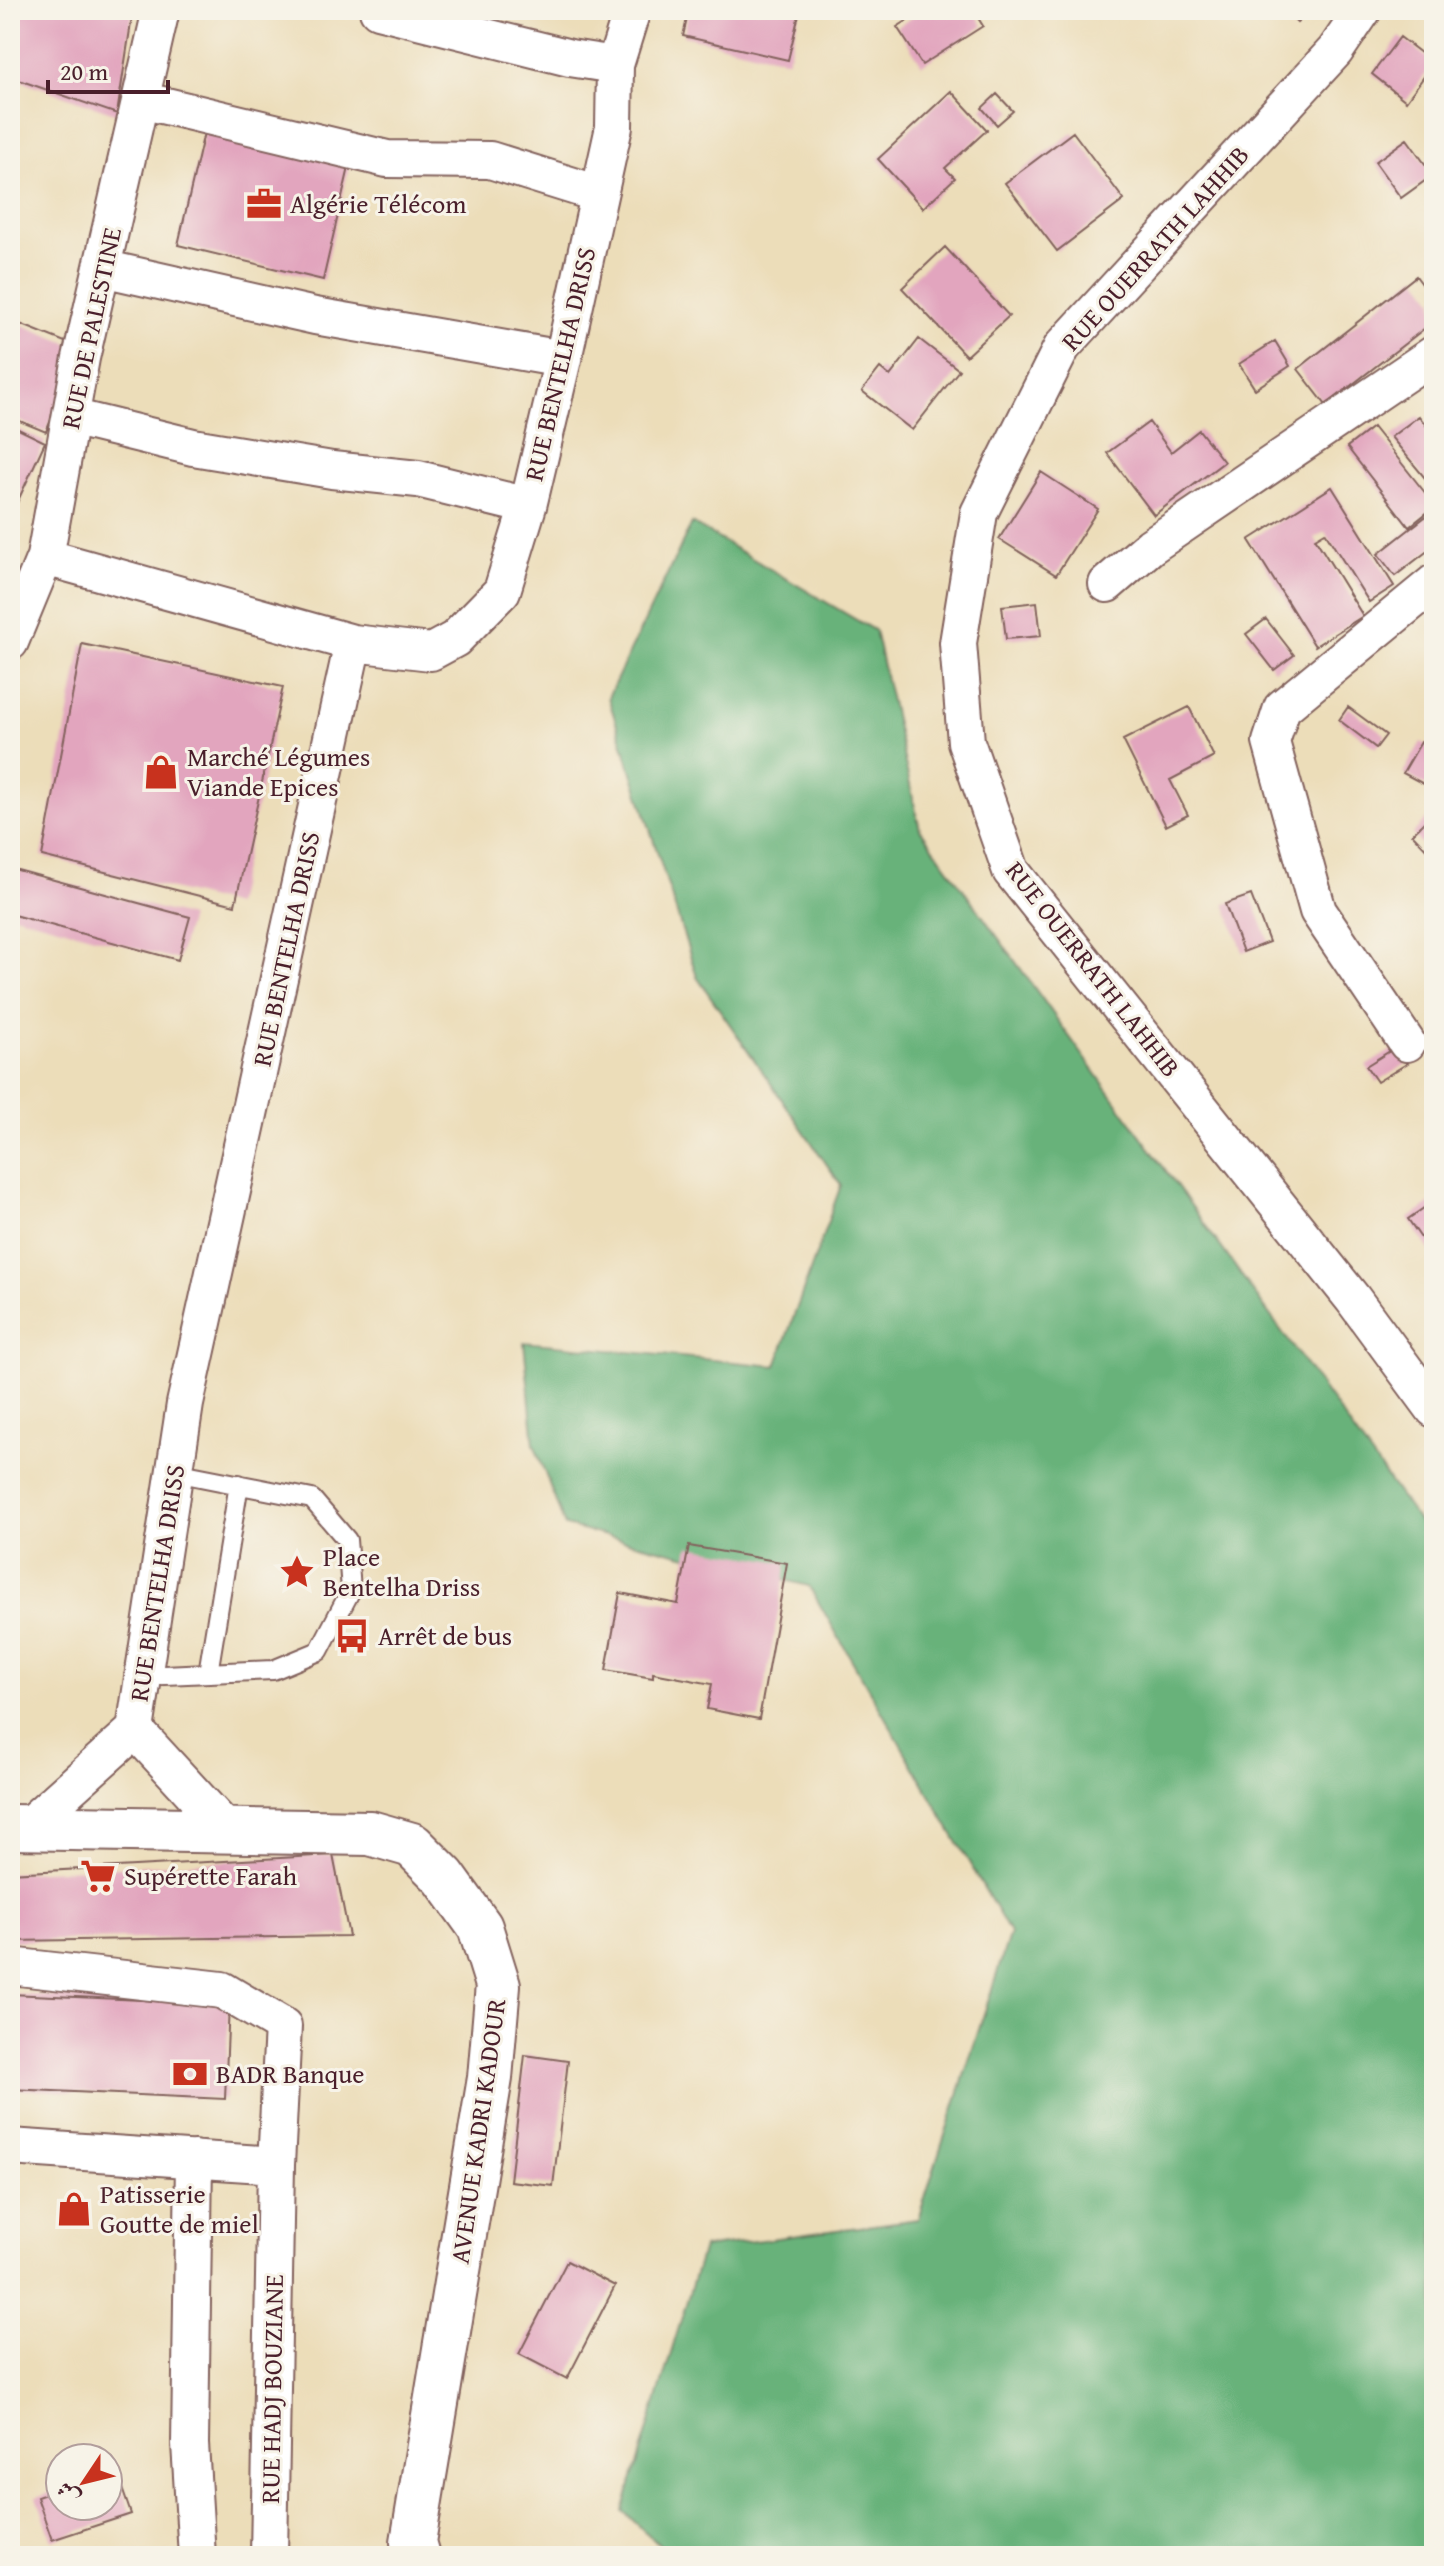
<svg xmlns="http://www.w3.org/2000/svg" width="1444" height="2566" font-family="'Gentium Book Plus',Amiri,serif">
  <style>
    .forest { fill: #67b27a; stroke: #586852; stroke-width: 2 }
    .building { fill: #e2a5be }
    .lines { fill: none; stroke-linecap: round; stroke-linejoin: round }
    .lane-casing { stroke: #83625d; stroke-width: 22 }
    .street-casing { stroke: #83625d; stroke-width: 40 }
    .primary-casing { stroke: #83625d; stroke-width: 48 }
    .lane { stroke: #fff; stroke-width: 18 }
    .street { stroke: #fff; stroke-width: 36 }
    .primary { stroke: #fff; stroke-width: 44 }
    .labels { text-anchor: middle; stroke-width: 6; stroke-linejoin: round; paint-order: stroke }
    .poi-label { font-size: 26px; fill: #4a1f2b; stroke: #f7f3e8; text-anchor: start }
    .street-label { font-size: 26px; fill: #4a1f2b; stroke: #f7f3e8 }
  </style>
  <rect width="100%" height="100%" fill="#f7f3e8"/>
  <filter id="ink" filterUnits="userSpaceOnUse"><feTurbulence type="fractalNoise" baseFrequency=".0125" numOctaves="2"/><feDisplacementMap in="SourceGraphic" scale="16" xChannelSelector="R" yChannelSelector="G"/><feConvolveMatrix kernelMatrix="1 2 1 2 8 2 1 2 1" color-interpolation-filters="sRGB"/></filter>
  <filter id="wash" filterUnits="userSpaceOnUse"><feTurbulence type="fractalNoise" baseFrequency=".006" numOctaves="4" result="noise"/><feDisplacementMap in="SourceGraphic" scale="32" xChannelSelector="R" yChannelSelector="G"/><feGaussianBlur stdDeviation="1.8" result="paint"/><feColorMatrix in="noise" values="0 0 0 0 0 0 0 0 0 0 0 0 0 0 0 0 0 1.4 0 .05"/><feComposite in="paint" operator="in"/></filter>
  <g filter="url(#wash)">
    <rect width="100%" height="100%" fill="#ecddb9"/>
    <!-- forest -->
    <path class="forest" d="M692 523 875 631 920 829 1434 1543V2556H671L623 2511 703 2248 918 2219 1010 1933 809 1586 565 1526 534 1444 524 1342 776 1366 841 1185 697 977 608 697Z"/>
    <g id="blocks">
      <!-- building -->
      <path class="building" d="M10 10H133L117 114 10 77Z
        M689 10H800L788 60 683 36Z
        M924 10H973L983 26 922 65 897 27Z
        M1284 10H1311L1297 23Z
        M1400 37 1434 63 1406 101 1372 74Z
        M951 91 987 130 945 168 955 178 923 208 878 159Z
        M997 94 1013 111 997 125 982 108Z
        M205 128 350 163 323 280 178 245Z
        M1073 132 1124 200 1057 251 1005 183Z
        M1407 139 1433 175 1401 198 1375 162Z
        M945 247 1009 316 966 356 902 288Z
        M1416 276 1434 300V321L1326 405 1298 369Z
        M10 320 80 348 46 432 10 417Z
        M919 339 959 370 912 430 862 391 880 368 890 376Z
        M1275 341 1290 366 1255 389 1239 364Z
        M1419 416 1434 436V489L1391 437Z
        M1149 422 1171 452 1199 430 1224 462 1154 515 1107 453Z
        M10 425 45 442 10 518Z
        M1373 427 1434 504V507L1409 527 1347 447Z
        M1041 472 1098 509 1056 575 999 539Z
        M1332 487 1394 586 1369 602 1325 532 1315 538 1363 616 1315 646 1249 540Z
        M1434 510V546L1395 576 1378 554Z
        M1037 602 1041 636 1006 639 1002 606Z
        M1266 619 1294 655 1274 670 1246 634Z
        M82 644 283 687 235 905 42 856Z
        M1189 707 1214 757 1170 780 1188 815 1166 826 1123 740Z
        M1348 707 1386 735 1376 748 1339 720Z
        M1421 742 1434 749V782L1431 788 1403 773Z
        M1434 812V857L1412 834Z
        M10 868 190 917 178 960 10 914Z
        M1251 895 1269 942 1243 952 1225 904Z
        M1398 1046 1408 1063 1377 1082 1366 1066Z
        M1434 1201V1257L1408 1219Z
        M689 1546 787 1563 759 1719 707 1709 712 1684 653 1673V1678L606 1670 620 1593 678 1604Z
        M333 1855 349 1936 10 1941V1873Z
        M10 1994 229 2004 225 2099 10 2089Z
        M525 2055 568 2061 553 2186 510 2181Z
        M567 2261 615 2286 567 2379 519 2354Z
        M116 2471 131 2514 52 2540 37 2497 60 2489V2506H108V2473Z"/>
    </g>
  </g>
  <g filter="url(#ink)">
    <use href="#blocks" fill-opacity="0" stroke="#83625d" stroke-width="2"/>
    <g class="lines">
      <!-- lane casing -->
      <g class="lane-casing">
        <path id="lane" d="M208 1673 239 1484
          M143 1676 273 1670 319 1651 351 1590 347 1540 312 1499 175 1472"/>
      </g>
      <!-- street casing -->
      <g class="street-casing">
        <path id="street" d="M378 10 570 58 615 65
          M1363 10 1335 51 1062 347 979 513 958 643 966 742 1011 871 1353 1299 1434 1409
          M141 100 387 159 490 160 599 194
          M102 268 315 316 563 359
          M71 417 193 447 332 470 418 479 528 506
          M45 557 353 643
          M1107 584 1151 546 1434 354
          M10 642 45 557 81 358 161 10
          M1407 1043 1318 911 1271 742 1282 708 1434 583
          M135 1730 227 1830
          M29 1825 135 1730 185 1404 353 643 431 652 455 639 502 591 528 506 563 359 614 127 615 65 632 10
          M10 1966 222 1990 283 2026 276 2165 269 2556
          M10 2147 276 2165
          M194 2159 190 2444 197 2556"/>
      </g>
      <!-- primary casing -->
      <g class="primary-casing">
        <path id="primary" d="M10 1827 370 1833 412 1845 444 1877 480 1927 498 1985 490 2078 413 2542 417 2556"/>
      </g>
      <!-- lane -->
      <use href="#lane" class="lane"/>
      <!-- street -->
      <use href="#street" class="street"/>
      <!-- primary -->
      <use href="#primary" class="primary"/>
    </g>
  </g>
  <!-- icons -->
  <defs>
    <g id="office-bare" transform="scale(2.76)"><path d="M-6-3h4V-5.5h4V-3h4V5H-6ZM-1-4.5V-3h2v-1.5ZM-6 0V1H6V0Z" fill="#c8321e" stroke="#f7f3e8" stroke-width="2.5" paint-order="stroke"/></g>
    <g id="shop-bare" transform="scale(2.76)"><path d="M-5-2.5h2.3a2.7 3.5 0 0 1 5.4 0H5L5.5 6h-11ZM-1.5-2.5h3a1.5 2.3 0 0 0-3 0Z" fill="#c8321e" stroke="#f7f3e8" stroke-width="2.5" paint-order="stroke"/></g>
    <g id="sight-bare" transform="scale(2.76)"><path d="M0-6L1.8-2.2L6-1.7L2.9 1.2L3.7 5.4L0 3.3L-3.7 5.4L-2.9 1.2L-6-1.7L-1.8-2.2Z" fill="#c8321e" stroke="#f7f3e8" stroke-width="2.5" paint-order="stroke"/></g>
    <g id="bus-bare" transform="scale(2.76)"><path d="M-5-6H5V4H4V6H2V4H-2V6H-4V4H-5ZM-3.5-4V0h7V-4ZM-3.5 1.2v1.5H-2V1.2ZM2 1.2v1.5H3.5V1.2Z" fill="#c8321e" stroke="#f7f3e8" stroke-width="2.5" paint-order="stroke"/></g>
    <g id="supermarket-bare" transform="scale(2.76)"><path d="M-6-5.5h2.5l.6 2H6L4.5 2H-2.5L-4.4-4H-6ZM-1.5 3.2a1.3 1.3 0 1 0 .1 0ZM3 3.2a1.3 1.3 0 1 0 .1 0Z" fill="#c8321e" stroke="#f7f3e8" stroke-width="2.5" paint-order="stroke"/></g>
    <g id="bank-bare" transform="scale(2.76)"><path d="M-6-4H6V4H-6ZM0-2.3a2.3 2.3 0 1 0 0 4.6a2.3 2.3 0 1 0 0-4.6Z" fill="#c8321e" stroke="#f7f3e8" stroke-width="2.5" paint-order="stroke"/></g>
  </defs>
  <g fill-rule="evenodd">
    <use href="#office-bare" x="264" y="204"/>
    <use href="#shop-bare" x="161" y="772"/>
    <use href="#sight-bare" x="297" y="1572"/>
    <use href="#bus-bare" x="352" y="1636"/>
    <use href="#supermarket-bare" x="98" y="1876"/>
    <use href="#bank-bare" x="190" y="2074"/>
    <use href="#shop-bare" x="74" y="2209"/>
  </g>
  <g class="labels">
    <!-- poi labels -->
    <g class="poi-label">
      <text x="290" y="213">Algérie Télécom</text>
      <text x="187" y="766">Marché Légumes<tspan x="187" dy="30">Viande Epices</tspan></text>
      <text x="323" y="1566">Place<tspan x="323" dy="30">Bentelha Driss</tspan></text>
      <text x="378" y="1645">Arrêt de bus</text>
      <text x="124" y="1885">Supérette Farah</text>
      <text x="216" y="2083">BADR Banque</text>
      <text x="100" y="2203">Patisserie<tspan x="100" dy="30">Goutte de miel</tspan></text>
    </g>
    <!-- street labels -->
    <g class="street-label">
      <text transform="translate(1155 248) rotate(-48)" y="9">RUE OUERRATH LAHHIB</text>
      <text transform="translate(91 328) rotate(-78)" y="9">RUE DE PALESTINE</text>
      <text transform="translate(560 364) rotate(-77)" y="9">RUE BENTELHA DRISS</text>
      <text transform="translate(286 949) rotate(-78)" y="9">RUE BENTELHA DRISS</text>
      <text transform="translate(1093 969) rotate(52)" y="9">RUE OUERRATH LAHHIB</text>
      <text transform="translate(157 1583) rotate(-81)" y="9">RUE BENTELHA DRISS</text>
      <text transform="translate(478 2131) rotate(-82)" y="9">AVENUE KADRI KADOUR</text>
      <text transform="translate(272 2389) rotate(-89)" y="9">RUE HADJ BOUZIANE</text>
    </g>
  </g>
  <!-- margin -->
  <rect width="1444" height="2566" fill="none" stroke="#f7f3e8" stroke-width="40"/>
  <!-- north arrow -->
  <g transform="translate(84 2482) rotate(235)"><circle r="38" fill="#f7f3e8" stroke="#b29e9c" stroke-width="2"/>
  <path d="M0-6L14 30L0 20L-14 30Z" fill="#c8321e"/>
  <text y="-12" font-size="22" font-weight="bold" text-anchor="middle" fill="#4a1f2b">ش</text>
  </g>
  <!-- scale -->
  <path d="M48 80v12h120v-12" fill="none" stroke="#4a1f2b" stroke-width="4"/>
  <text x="60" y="80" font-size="24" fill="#4a1f2b" stroke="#f7f3e8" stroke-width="6" paint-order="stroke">20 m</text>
</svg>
